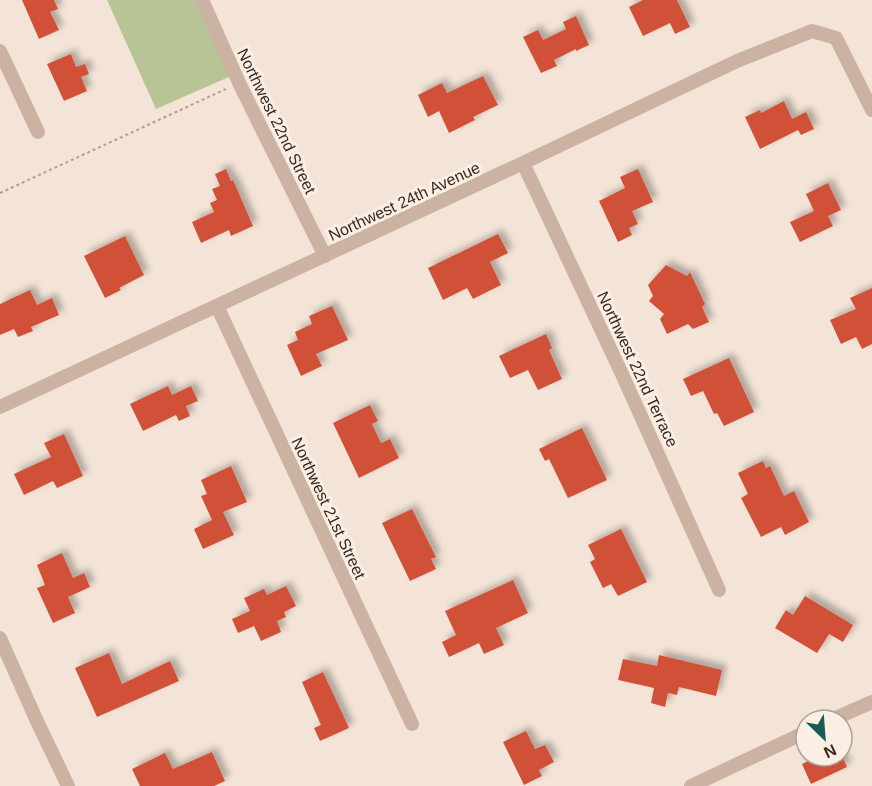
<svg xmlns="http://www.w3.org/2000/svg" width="872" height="786" font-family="Helvetica,sans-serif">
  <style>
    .green { fill: #b8c396 }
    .building { fill: #d15138; filter: url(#shadow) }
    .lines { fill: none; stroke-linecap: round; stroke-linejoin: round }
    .path { stroke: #b89c8d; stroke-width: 2; stroke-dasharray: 3 3; stroke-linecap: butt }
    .street { stroke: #ccb2a2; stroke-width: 14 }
    .labels { text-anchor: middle; stroke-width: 6; stroke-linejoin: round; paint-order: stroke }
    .street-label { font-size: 16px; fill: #362925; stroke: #fbefe4 }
  </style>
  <defs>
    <filter id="shadow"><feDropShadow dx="5" dy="-5" stdDeviation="3" flood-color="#0004"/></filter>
  </defs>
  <rect width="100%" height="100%" fill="#f3e4d7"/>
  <!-- green -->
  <path class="green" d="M107 0H197L231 76 156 109Z"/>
  <!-- building -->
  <path class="building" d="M22 0H54L58 9 50 12 59 30 39 39Z
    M643 0H677L690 27 675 34 670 23 643 36 629 7Z
    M576 16 589 45 576 51V49L554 60 557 66 541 73 523 37 538 30 543 40 566 29 563 22Z
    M71 54 76 67 85 64 89 74 81 77 87 91 64 101 47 64Z
    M483 76 498 105 473 117 475 120 449 133 439 111 428 117 418 95 442 83 447 93Z
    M784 101 792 119 806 112 814 129 801 135 798 130 760 149 745 117 760 110 761 113Z
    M226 169 231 181 233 180 253 226 231 236 229 230 201 243 192 222 214 212 210 203 217 200 212 189 220 186 215 174Z
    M638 169 653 202 632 211 638 224 629 228 632 235 618 242 599 201 625 188 620 177Z
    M828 183 841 210 828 216 833 226 800 242 790 222 814 211 806 194Z
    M498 234 508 253 490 262 501 285 473 299 467 288 443 300 428 268Z
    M125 236 144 275 119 288 121 290 105 298 84 256Z
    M666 265 687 276 690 272 705 304 702 307 709 322 693 329 688 324 667 334 660 319 664 314 649 301 653 296 648 285Z
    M872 288V344L862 349 856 337 841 344 830 320 856 309 850 298Z
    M30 290 37 305 52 298 59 315 31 327 33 331 18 337 14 329 0 335V304Z
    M332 306 348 340 316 354 322 366 301 376 287 345 298 340 295 332 312 324 309 316Z
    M546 334 552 348 549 350 562 379 538 390 528 370 510 378 499 356Z
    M729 358 754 412 724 426 717 413 714 414 703 391 691 396 683 379Z
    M168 386 172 395 191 386 198 401 186 406 190 416 179 421 176 415 143 431 130 404Z
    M370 405 378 421 372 424 381 443 390 439 399 458 359 478 333 423Z
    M582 428 607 480 568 498 549 459 545 461 539 449Z
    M64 434 83 476 57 488 53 481 24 495 14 474 51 457 44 443Z
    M763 461 766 468 770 466 784 496 794 491 809 522 785 535 781 527 761 537 741 498 748 494 738 473Z
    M231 466 247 502 223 512 234 535 203 549 194 529 212 520 201 496 207 494 201 480Z
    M412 509 436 557 431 559 436 569 410 581 382 523Z
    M621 529 647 582 618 596 611 584 603 588 590 562 595 559 588 545Z
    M62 553 73 578 84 573 90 587 68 597 75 613 53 623 37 588 45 585 37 565Z
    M513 580 528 613 496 628 504 645 484 654 479 643 449 657 442 642 456 635 445 611Z
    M286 586 296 606 284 612 286 617 277 621 281 632 261 641 254 626 238 633 232 619 250 611 244 598 264 589 267 595Z
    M805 596 853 625 843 642 829 634 817 653 775 628 786 610 793 615Z
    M109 653 122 684 170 661 179 681 97 717 75 668Z
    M659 655 722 670 716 696 679 687 677 695 668 693 665 707 651 703 654 688 618 680 623 659 657 666Z
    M323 672 349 728 320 741 314 728 321 725 302 682Z
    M526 731 535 749 545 745 554 762 539 770 542 776 524 785 503 742Z
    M212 752 225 781 214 786H140L132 769 165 753 173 769Z
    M818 756H842L847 767 811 784 802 764Z"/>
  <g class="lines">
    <!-- path -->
    <path class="path" d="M0 193 226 89"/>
    <!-- street -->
    <path class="street" d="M202 0 241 87 325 256
      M0 51 38 132
      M523 163 622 374 719 590
      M217 306 412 724
      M0 407 523 163 737 61 812 31 836 38 872 110
      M0 638 36 719 68 786
      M831 720 872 702
      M691 786 806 732"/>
  </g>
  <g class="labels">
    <!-- street labels -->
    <g class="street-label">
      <text transform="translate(277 121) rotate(64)" y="6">Northwest 22nd Street</text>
      <text transform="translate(404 201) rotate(-25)" y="6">Northwest 24th Avenue</text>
      <text transform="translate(638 369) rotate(65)" y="6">Northwest 22nd Terrace</text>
      <text transform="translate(329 508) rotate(65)" y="6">Northwest 21st Street</text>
    </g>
  </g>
  <!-- north arrow -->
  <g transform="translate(824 738) rotate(155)"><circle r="28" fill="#fbefe4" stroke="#aca098" stroke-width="1.5"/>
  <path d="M0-4.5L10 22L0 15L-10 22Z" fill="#175b5b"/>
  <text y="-9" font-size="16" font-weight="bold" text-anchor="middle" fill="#362925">N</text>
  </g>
</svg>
